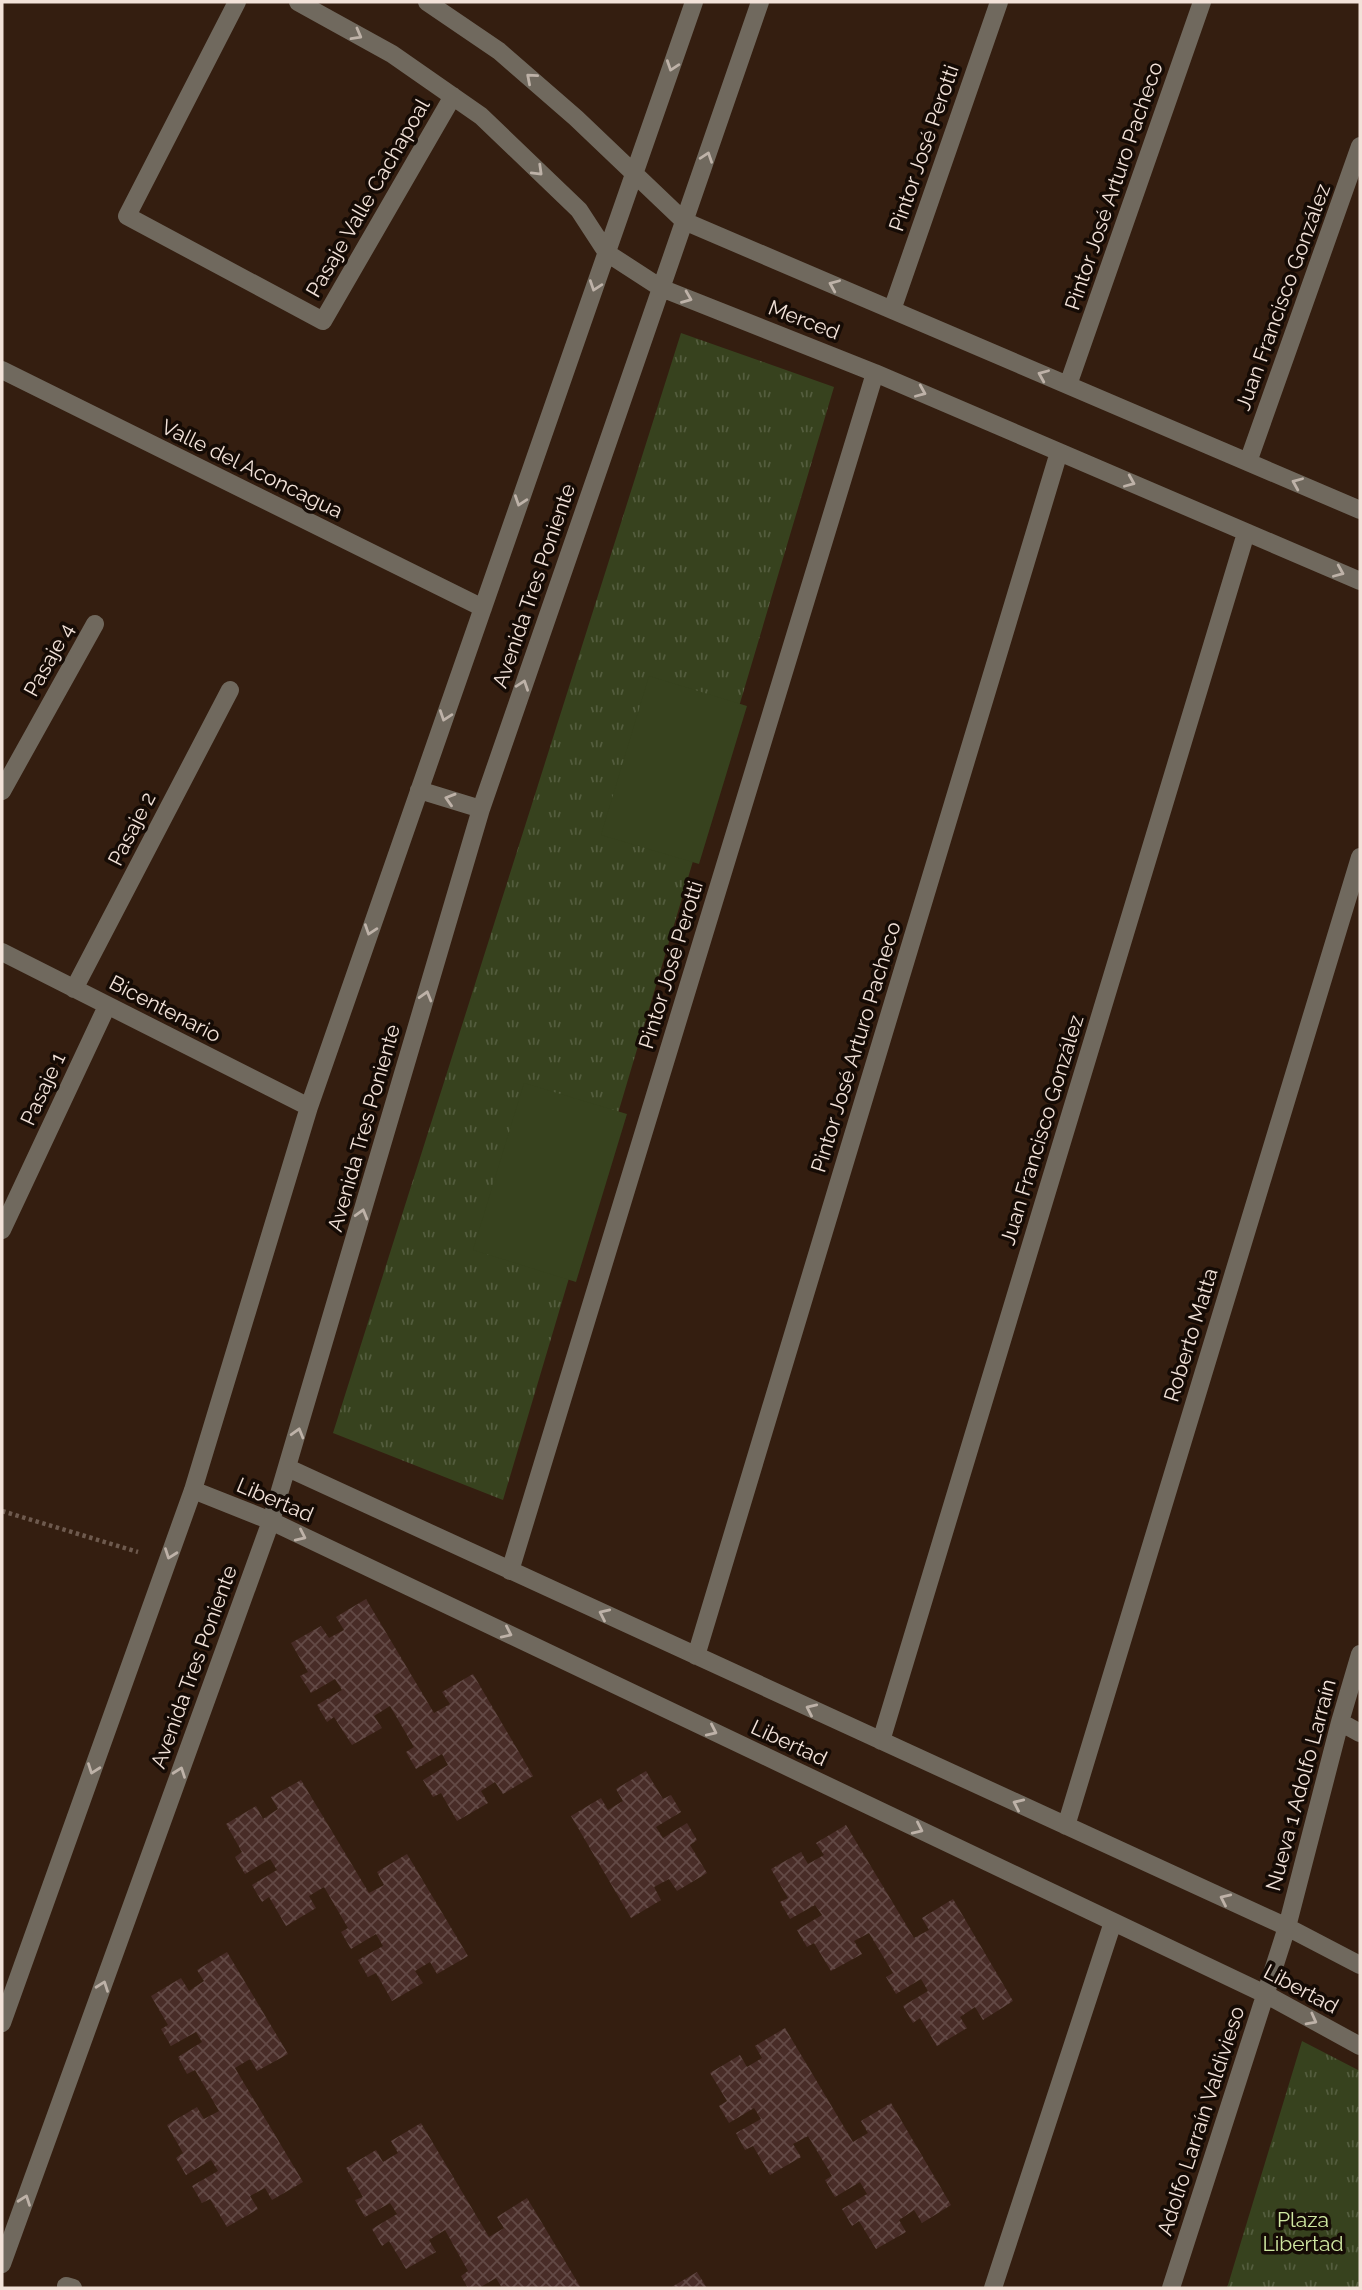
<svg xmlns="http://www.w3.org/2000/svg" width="1362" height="2290" font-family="Raleway,sans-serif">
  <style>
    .grass { fill: url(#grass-tufts) }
    .pitch { fill: #37421e }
    .building { fill: url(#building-cross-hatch) }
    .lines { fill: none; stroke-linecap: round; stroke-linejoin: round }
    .path { stroke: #6e5a4e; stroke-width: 4.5; stroke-dasharray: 3.5 3.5; stroke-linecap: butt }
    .minor { stroke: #70695e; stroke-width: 18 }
    .oneway { stroke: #beb2a8 }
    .labels { text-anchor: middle; stroke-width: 7; stroke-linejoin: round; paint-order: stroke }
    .street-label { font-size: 21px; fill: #f2e2d9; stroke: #150b05 }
    .park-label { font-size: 21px; fill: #d0e8a2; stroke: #150b05 }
  </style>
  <defs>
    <pattern id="grass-tufts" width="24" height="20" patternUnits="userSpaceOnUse" patternTransform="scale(1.75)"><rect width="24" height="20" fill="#37421e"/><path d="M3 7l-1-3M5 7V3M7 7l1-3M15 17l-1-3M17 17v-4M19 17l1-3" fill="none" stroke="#545d3e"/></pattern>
    <pattern id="building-cross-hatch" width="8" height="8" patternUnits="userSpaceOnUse" patternTransform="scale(1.75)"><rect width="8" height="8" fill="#482c27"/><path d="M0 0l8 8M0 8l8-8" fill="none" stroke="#634a46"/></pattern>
  </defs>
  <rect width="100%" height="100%" fill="#341e10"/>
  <!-- grass -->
  <path class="grass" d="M681 333 834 387 503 1500 333 1433Z
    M1302 2041 1360 2071V2288H1227Z"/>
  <!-- pitch -->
  <path class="pitch" d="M649 676 747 706 699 864 601 835Z
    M524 1083 627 1114 576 1282 473 1250Z"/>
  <!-- building -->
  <path class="building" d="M366 1599 434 1713 450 1704 442 1692 473 1674 533 1776 503 1794 495 1782 481 1791 488 1803 457 1821 441 1793 433 1797 423 1780 448 1765 442 1754 416 1769 406 1752 414 1747 390 1706 374 1716 382 1728 352 1745 334 1717 327 1722 317 1705 342 1690 335 1679 311 1693 300 1676 308 1672 291 1643 321 1626 329 1638 344 1630 336 1617Z
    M646 1771 663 1799 671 1795 681 1812 656 1827 663 1838 687 1823 697 1840 690 1845 707 1873 677 1891 669 1879 654 1887 661 1900 631 1918 571 1816 601 1798 608 1810 623 1801 616 1789Z
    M301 1780 369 1893 384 1885 377 1872 407 1854 468 1956 437 1974 430 1962 415 1971 423 1983 392 2001 376 1973 368 1977 358 1960 383 1946 376 1934 351 1949 341 1932 348 1928 324 1887 309 1896 316 1908 286 1926 269 1897 262 1902 252 1885 277 1870 270 1859 245 1874 235 1857 242 1852 226 1824 256 1806 263 1819 278 1809 271 1797Z
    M846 1825 914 1938 929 1930 922 1918 953 1899 1013 2001 983 2020 975 2007 960 2017 967 2028 937 2046 920 2018 913 2023 903 2006 928 1991 921 1979 896 1994 886 1977 893 1973 869 1933 854 1941 862 1954 831 1971 814 1943 807 1947 797 1930 822 1915 815 1905 790 1919 780 1902 788 1898 771 1869 801 1852 808 1864 824 1855 816 1843Z
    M227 1952 288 2054 257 2071 250 2059 235 2068 303 2182 272 2200 265 2188 250 2196 258 2209 227 2227 210 2199 202 2203 192 2186 218 2171 211 2160 186 2175 176 2158 183 2153 167 2125 197 2107 204 2119 219 2111 195 2070 187 2074 178 2057 202 2042 196 2032 171 2046 161 2029 168 2025 151 1996 181 1978 189 1991 204 1981 197 1970Z
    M785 2028 853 2142 868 2133 861 2121 891 2103 951 2205 922 2223 914 2210 899 2220 906 2232 876 2249 859 2221 852 2226 842 2209 867 2194 860 2182 835 2197 825 2180 832 2176 808 2136 793 2144 801 2157 770 2175 753 2146 745 2150 736 2133 761 2119 754 2108 729 2123 719 2106 727 2101 710 2073 740 2055 747 2067 762 2058 755 2046Z
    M421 2123 489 2237 504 2228 497 2217 527 2198 581 2288H502L496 2278 479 2288H468L461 2276 468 2271 445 2230 429 2240 436 2252 406 2269 389 2241 382 2246 372 2229 397 2214 390 2203 365 2217 355 2200 363 2197 346 2168 376 2150 383 2162 398 2153 391 2141Z
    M697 2272 707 2288H670Z"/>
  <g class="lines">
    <!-- path -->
    <path class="path" d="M2 1511 138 1552"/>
    <!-- minor -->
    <path class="minor" d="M237 2 127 216 323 321 453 96
      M298 2 392 54 481 116 579 210 607 253 661 288 875 373 1360 581
      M427 2 499 51 576 118 684 221 1360 510
      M892 310 999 2
      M2 370 483 608
      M1068 385 1202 2
      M1248 462 1360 146
      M419 790 481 809
      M2 791 95 624
      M2 952 309 1107
      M74 989 230 690
      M2 1230 107 1006
      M288 1468 1287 1927 1360 1965
      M193 1490 271 1521 1265 1994 1360 2046
      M510 1571 875 373
      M696 1656 1059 452
      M1340 1722 1360 1733
      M881 1741 1246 533
      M1066 1826 1360 857
      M2 2023 193 1490 309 1107 694 2
      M2 2264 271 1521 481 809 760 2
      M66 2286 73 2288
      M993 2288 1113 1922
      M1171 2288 1287 1927 1340 1722 1360 1654"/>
  </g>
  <!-- one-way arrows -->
  <defs><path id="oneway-chevron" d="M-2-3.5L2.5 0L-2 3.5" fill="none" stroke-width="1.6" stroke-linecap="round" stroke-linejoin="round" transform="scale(1.75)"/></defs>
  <g class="oneway">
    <use href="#oneway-chevron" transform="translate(357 35) rotate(29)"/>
    <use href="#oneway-chevron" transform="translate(672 66) rotate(109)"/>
    <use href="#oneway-chevron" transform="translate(531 78) rotate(-139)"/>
    <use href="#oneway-chevron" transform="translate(707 157) rotate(-71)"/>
    <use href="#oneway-chevron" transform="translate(538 171) rotate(44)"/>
    <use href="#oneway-chevron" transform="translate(834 285) rotate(-157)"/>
    <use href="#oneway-chevron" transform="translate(595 286) rotate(109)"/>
    <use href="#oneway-chevron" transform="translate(687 298) rotate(22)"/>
    <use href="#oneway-chevron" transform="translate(1043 375) rotate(-157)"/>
    <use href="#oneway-chevron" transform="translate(921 392) rotate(23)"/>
    <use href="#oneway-chevron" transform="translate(1130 482) rotate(23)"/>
    <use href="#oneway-chevron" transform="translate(1297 483) rotate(-157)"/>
    <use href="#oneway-chevron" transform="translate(520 501) rotate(109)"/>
    <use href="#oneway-chevron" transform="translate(1339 572) rotate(23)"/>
    <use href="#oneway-chevron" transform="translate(523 685) rotate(-71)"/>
    <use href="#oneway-chevron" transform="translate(445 716) rotate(109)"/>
    <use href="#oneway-chevron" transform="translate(450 799) rotate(-163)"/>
    <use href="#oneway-chevron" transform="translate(370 930) rotate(109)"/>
    <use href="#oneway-chevron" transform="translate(426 996) rotate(-74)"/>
    <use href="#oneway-chevron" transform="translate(362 1214) rotate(-74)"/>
    <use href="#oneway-chevron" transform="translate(298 1433) rotate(-74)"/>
    <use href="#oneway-chevron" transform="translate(301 1536) rotate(25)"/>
    <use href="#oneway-chevron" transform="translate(170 1554) rotate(110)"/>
    <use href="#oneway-chevron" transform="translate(604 1614) rotate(-155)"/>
    <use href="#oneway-chevron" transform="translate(507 1633) rotate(25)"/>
    <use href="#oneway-chevron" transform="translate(811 1709) rotate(-155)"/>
    <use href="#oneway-chevron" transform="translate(712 1731) rotate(25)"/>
    <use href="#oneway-chevron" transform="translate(93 1769) rotate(110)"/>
    <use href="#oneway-chevron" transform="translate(180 1772) rotate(-70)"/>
    <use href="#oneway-chevron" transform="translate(1018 1804) rotate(-155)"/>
    <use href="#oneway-chevron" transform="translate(918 1829) rotate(25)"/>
    <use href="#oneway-chevron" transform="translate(1225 1899) rotate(-155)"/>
    <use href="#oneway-chevron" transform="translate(103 1986) rotate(-70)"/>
    <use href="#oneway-chevron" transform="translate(1312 2020) rotate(28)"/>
    <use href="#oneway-chevron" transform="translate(25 2200) rotate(-70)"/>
  </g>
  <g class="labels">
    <!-- street labels -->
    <g class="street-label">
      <text transform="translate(924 148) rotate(-71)" y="7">Pintor José Perotti</text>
      <text transform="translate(1114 186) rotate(-71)" y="7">Pintor José Arturo Pacheco</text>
      <text transform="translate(368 198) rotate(-60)" y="7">Pasaje Valle Cachapoal</text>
      <text transform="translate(1283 297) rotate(-70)" y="7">Juan Francisco González</text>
      <text transform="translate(804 320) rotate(21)" y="7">Merced</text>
      <text transform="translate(252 469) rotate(26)" y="7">Valle del Aconcagua</text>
      <text transform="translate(534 586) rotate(-71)" y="7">Avenida Tres Poniente</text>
      <text transform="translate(49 660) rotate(-61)" y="7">Pasaje 4</text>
      <text transform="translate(132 829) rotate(-63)" y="7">Pasaje 2</text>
      <text transform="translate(671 965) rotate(-73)" y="7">Pintor José Perotti</text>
      <text transform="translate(165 1009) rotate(27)" y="7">Bicentenario</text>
      <text transform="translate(856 1047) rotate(-73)" y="7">Pintor José Arturo Pacheco</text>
      <text transform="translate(43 1089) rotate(-65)" y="7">Pasaje 1</text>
      <text transform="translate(364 1128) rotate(-74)" y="7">Avenida Tres Poniente</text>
      <text transform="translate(1042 1130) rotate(-73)" y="7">Juan Francisco González</text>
      <text transform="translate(1191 1335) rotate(-73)" y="7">Roberto Matta</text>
      <text transform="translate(275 1500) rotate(23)" y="7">Libertad</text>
      <text transform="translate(194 1667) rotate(-70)" y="7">Avenida Tres Poniente</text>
      <text transform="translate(789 1743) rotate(25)" y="7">Libertad</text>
      <text transform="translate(1301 1785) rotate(-75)" y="7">Nueva 1 Adolfo Larraín</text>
      <text transform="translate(1301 1989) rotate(28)" y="7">Libertad</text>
      <text transform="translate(1201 2121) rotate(-72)" y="7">Adolfo Larraín Valdivieso</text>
    </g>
    <!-- park labels -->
    <g class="park-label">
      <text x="1303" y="2227">Plaza<tspan x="1303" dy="24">Libertad</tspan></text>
    </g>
  </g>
  <!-- border -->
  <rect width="1362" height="2290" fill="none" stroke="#f2e2d9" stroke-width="7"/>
</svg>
